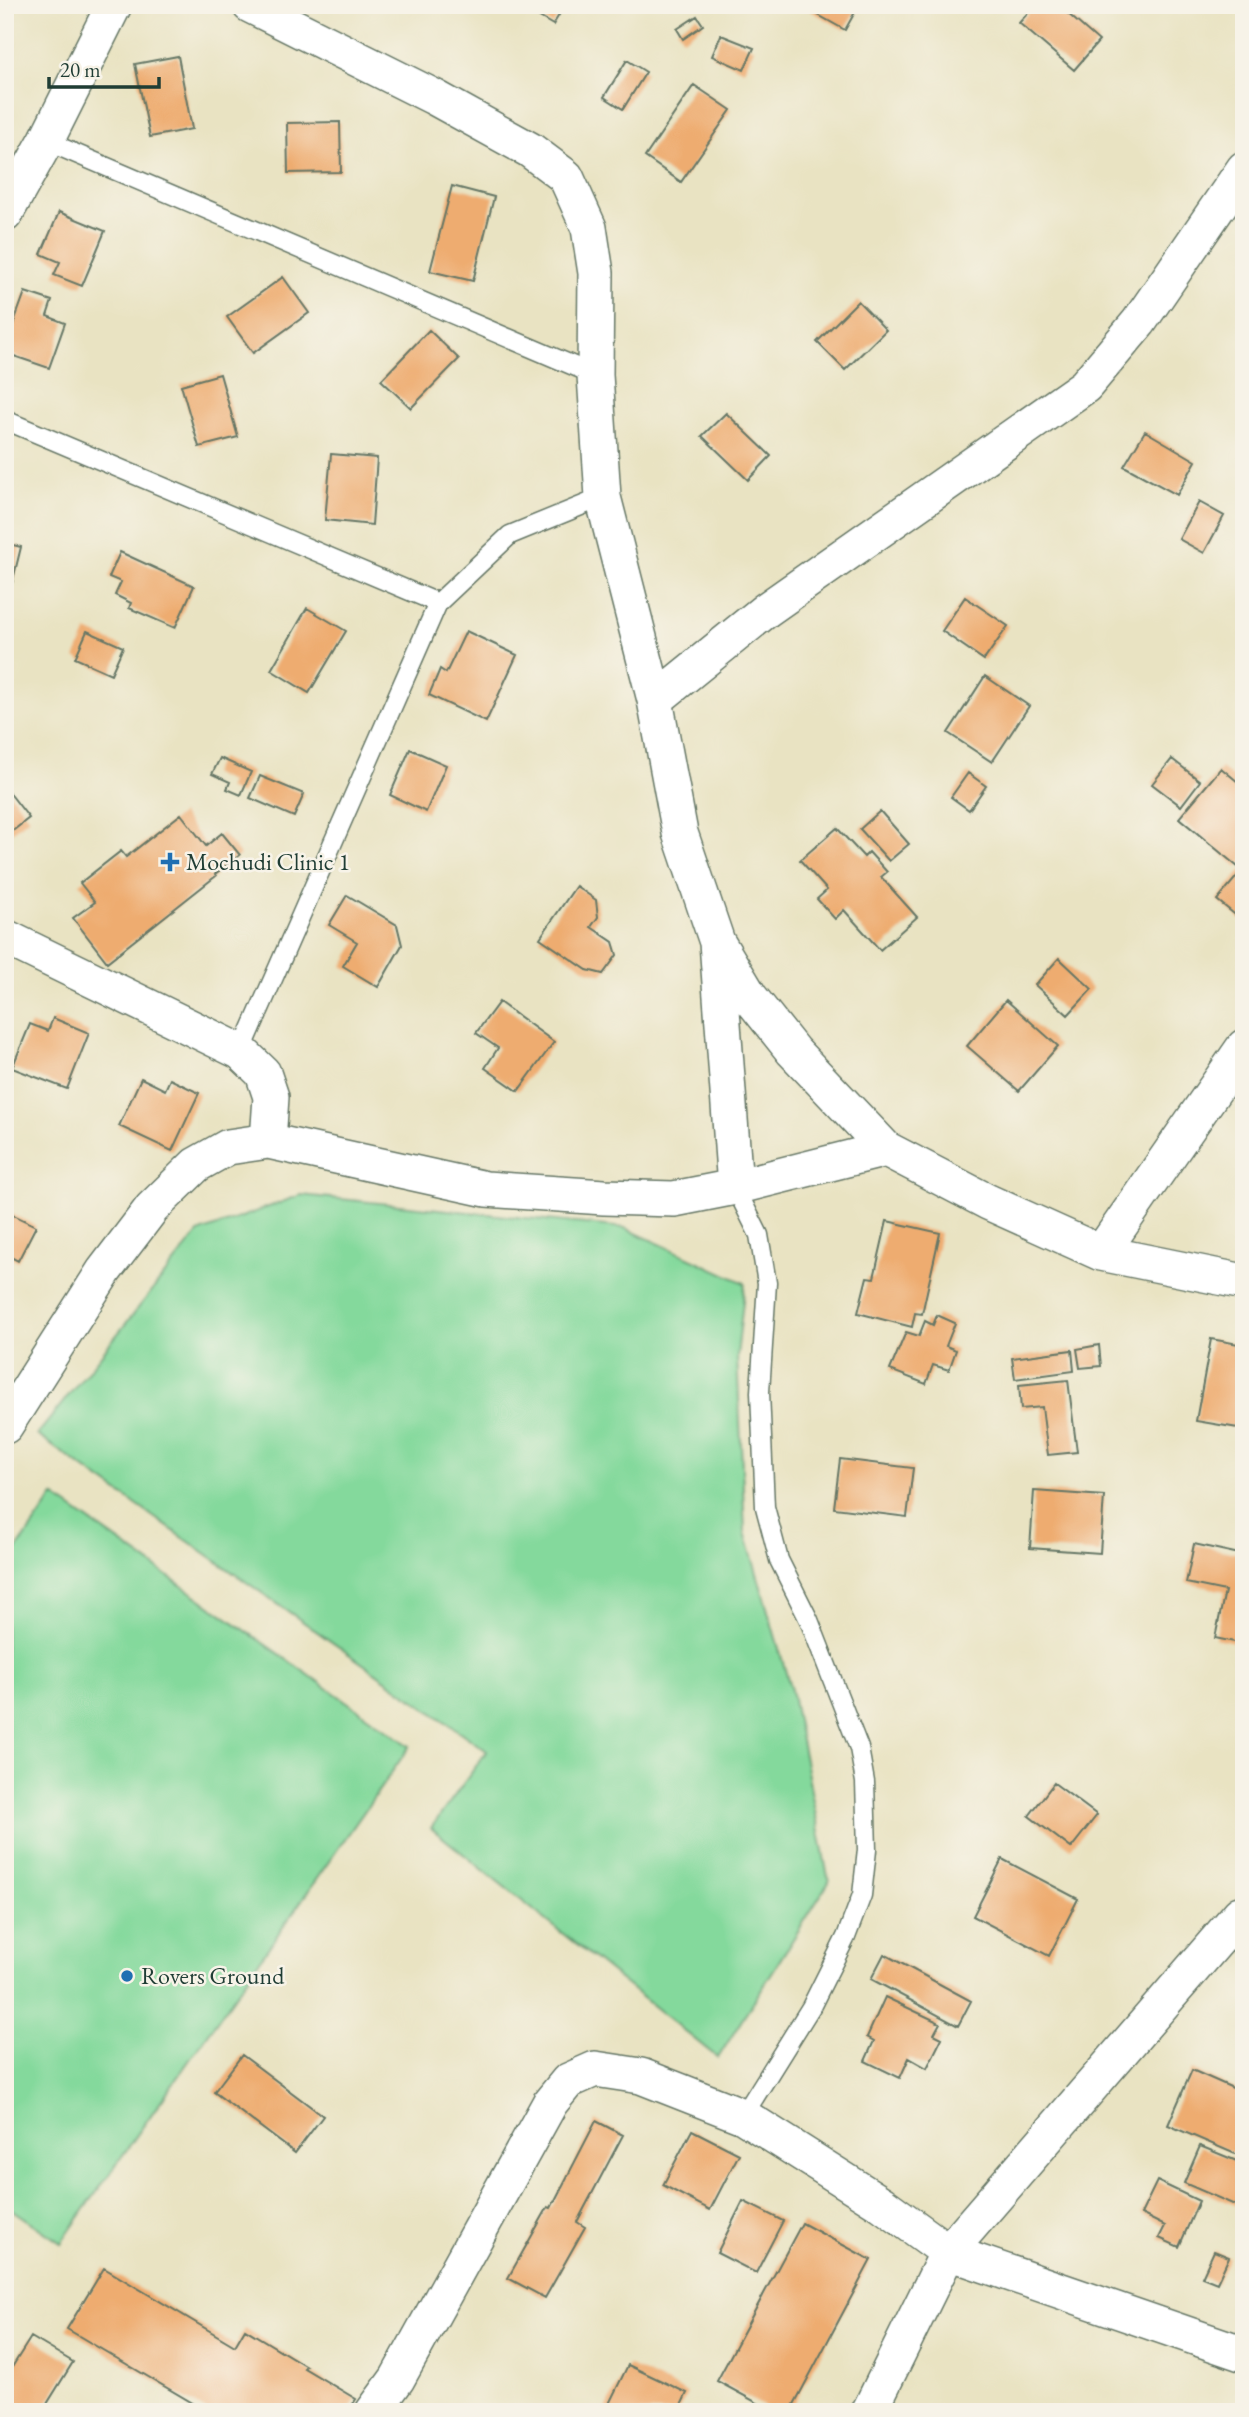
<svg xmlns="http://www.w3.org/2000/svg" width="1249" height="2417" font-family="'EB Garamond',serif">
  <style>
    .green { fill: #84d99c; stroke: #528b68; stroke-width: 2 }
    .building { fill: #eeac6f }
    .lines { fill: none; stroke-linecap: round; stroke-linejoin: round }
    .lane-casing { stroke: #676; stroke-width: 21 }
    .street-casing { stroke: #676; stroke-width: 38 }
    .lane { stroke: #fff; stroke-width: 18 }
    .street { stroke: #fff; stroke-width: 35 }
    .poi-dot { fill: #1f6fb2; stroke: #f7f3e8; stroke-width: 2.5 }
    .labels { text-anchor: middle; stroke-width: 5; stroke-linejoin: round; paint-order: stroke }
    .poi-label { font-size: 24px; fill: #1f3d34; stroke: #f7f3e8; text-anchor: start }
  </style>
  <rect width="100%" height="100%" fill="#f7f3e8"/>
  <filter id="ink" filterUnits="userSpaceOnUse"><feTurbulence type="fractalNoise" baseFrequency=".0143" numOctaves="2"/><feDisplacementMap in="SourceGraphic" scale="14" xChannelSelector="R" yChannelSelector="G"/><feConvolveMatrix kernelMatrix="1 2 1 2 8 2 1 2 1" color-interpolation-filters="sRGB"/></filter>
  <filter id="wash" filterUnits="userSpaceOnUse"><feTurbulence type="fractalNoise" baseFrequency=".00686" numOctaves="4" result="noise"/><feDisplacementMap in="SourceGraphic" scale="28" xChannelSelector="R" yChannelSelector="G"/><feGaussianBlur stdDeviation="1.57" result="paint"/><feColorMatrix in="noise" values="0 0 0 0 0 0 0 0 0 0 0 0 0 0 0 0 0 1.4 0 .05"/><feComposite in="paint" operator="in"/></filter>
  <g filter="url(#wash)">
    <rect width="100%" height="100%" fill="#e9e3c2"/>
    <!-- green -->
    <path class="green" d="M301 1195 625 1228 745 1283 737 1356 745 1532 791 1690 829 1882 718 2058 431 1828 487 1751 37 1435 198 1233Z
      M54 1496 410 1746 61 2243 5 2205V1566Z"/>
    <g id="blocks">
      <!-- building -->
      <path class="building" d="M519 5H565L553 25Z
        M805 5H859L845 30 804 7Z
        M1035 5H1058L1099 41 1074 70 1019 23Z
        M697 16 703 25 683 39 677 29Z
        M721 35 754 48 744 70 712 56Z
        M178 56 192 129 150 137 135 64Z
        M627 60 646 72 623 109 604 97Z
        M694 85 731 110 681 182 645 157Z
        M340 122 341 172 288 173 287 123Z
        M452 186 494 197 473 281 430 271Z
        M59 212 105 231 82 286 54 275 60 262 41 254Z
        M283 277 309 313 253 353 227 317Z
        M25 292 52 301 47 316 65 323 49 368 5 353V347Z
        M858 301 886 330 845 370 817 342Z
        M429 330 459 359 411 408 381 380Z
        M220 374 238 437 199 447 181 385Z
        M726 413 771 456 748 480 702 436Z
        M1145 431 1196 461 1177 495 1124 466Z
        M331 454 377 458 372 525 325 520Z
        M1199 502 1224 516 1204 553 1179 539Z
        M5 543 21 547 11 588 5 586Z
        M120 552 194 586 175 628 129 608 131 603 115 595 121 582 109 577Z
        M965 597 1008 626 984 660 942 631Z
        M307 608 346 631 309 693 271 670Z
        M87 631 123 647 111 674 75 658Z
        M466 631 517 655 486 722 429 695 440 669 446 673Z
        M985 676 1029 706 992 762 948 733Z
        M410 749 446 765 426 812 390 795Z
        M220 758 251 772 241 795 227 789 230 782 212 774Z
        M1172 759 1200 781 1181 806 1152 784Z
        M1221 768 1244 787V859L1238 867 1179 818Z
        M968 773 986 786 969 810 951 797Z
        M260 776 304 794 294 817 250 798Z
        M5 787 29 818 5 837Z
        M880 811 909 844 889 861 860 829Z
        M181 814 206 846 222 833 240 855 215 874 216 876 107 962 73 918 95 902 80 883 121 851 126 857Z
        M837 828 864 857 869 852 887 872 881 877 917 917 880 950 844 910 835 919 817 899 827 890 800 860Z
        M1244 868V922L1217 900Z
        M576 886 596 900 598 917 591 927 613 942 617 955 603 974 587 970 540 938Z
        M347 895 397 925 402 945 378 987 343 966 357 942 329 925Z
        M1059 958 1092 989 1068 1015 1035 985Z
        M1006 1000 1058 1046 1019 1091 967 1046Z
        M499 1002 554 1042 518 1091 485 1068 498 1048 476 1033Z
        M53 1018 89 1033 67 1089 12 1068 30 1024 48 1031Z
        M141 1078 165 1090 170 1079 199 1093 172 1151 119 1126Z
        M5 1211 36 1226 18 1261 5 1254Z
        M887 1221 940 1233 922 1314 915 1313 912 1327 858 1313 867 1277 874 1278Z
        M937 1315 955 1323 946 1346 956 1350 949 1370 933 1365 926 1384 890 1370 906 1332 919 1336 925 1321 933 1325Z
        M1211 1339 1244 1345V1429L1196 1421Z
        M1099 1345 1101 1366 1080 1368 1077 1349Z
        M1072 1350 1074 1371 1015 1379 1012 1358Z
        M1068 1380 1077 1452 1048 1455 1042 1407 1021 1409 1019 1385Z
        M840 1459 913 1468 907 1517 834 1508Z
        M1034 1491 1104 1496 1100 1553 1030 1548Z
        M1194 1544 1244 1555V1644L1215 1638 1225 1591 1186 1583Z
        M1054 1783 1097 1815 1071 1848 1029 1816Z
        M1002 1859 1078 1899 1049 1956 973 1916Z
        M884 1954 971 2001 958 2026 871 1979Z
        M885 1997 940 2023 934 2034 942 2038 927 2068 909 2058 900 2078 865 2061 874 2041 867 2037Z
        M242 2055 323 2116 295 2153 214 2092Z
        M1192 2070 1244 2093V2149L1240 2156 1168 2125Z
        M596 2121 623 2135 577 2222 585 2227 545 2298 508 2278 548 2207 551 2208Z
        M692 2130 739 2154 710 2210 663 2185Z
        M1200 2146 1244 2164V2209L1184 2183Z
        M1157 2181 1199 2201 1179 2247 1159 2238 1165 2226 1141 2214Z
        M743 2201 783 2221 756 2273 717 2253Z
        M802 2223 871 2260 790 2412H774L717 2381Z
        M1214 2251 1229 2257 1217 2283 1202 2277Z
        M104 2268 235 2346 245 2329 306 2366 304 2368 356 2399 348 2412H208L67 2329Z
        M31 2337 73 2362 42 2412H5V2370L9 2372Z
        M628 2365 687 2393 678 2412H605Z"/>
    </g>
  </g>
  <g filter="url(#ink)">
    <use href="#blocks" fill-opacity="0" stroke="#676" stroke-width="2"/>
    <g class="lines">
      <!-- lane casing -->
      <g class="lane-casing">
        <path id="lane" d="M46 141 595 375
          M5 420 438 603
          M241 1052 438 603 510 535 603 497
          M735 1187 759 1235 767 1283 760 1392 765 1507 779 1560 809 1620 859 1748 865 1782 867 1850 862 1895 846 1937 811 2007 743 2116"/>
      </g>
      <!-- street casing -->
      <g class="street-casing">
        <path id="street" d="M250 5 434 97 530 150 566 177 589 228 596 273 595 375 603 497 655 700
          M5 214 46 141 114 5
          M5 937 241 1052 263 1073 271 1097 268 1141
          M717 942 680 833 655 700 766 610 1085 386 1139 322 1244 169
          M735 1187 717 942 750 997 793 1051 886 1149
          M1101 1253 1244 1047
          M5 1426 104 1271 152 1208 196 1165 228 1147 268 1141 486 1189 604 1197 674 1199 735 1187 886 1149 988 1202 1101 1253 1244 1282
          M1244 1917 1240 1914 948 2252 1244 2354
          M373 2412 397 2379 550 2103 568 2081 595 2069 641 2076 743 2116 882 2204 948 2252 869 2412"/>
      </g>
      <!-- lane -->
      <use href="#lane" class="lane"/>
      <!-- street -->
      <use href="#street" class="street"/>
    </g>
  </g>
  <!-- markers -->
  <g class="poi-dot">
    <path d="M166.5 851.5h7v7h7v7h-7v7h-7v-7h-7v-7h7z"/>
    <circle cx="127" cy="1976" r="7"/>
  </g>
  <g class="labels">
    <!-- poi labels -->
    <g class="poi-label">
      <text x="186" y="870">Mochudi Clinic 1</text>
      <text x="141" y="1984">Rovers Ground</text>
    </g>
  </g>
  <!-- margin -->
  <rect width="1249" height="2417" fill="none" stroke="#f7f3e8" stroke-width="28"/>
  <!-- scale -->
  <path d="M49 77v10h110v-10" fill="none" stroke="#1f3d34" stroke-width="3.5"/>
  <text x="60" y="77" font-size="21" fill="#1f3d34" stroke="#f7f3e8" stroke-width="5" paint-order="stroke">20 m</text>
</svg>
